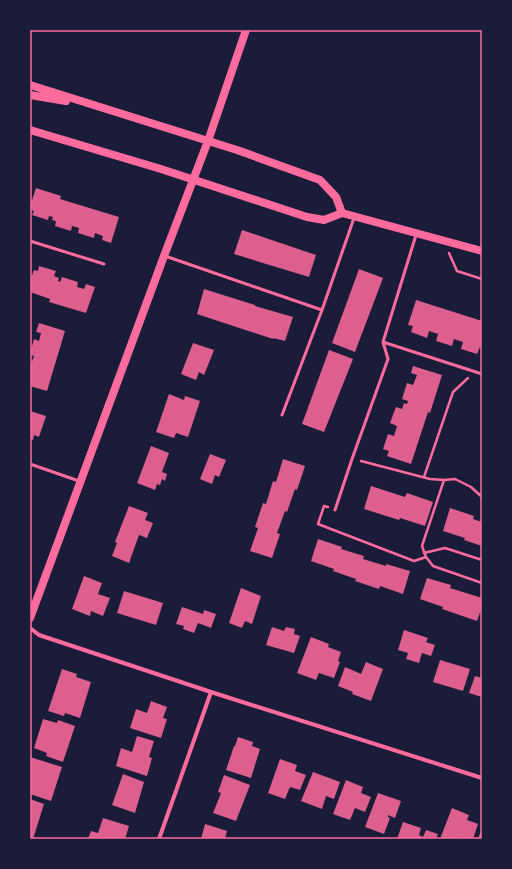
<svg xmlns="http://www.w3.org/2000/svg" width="512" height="869" font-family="Ubuntu,sans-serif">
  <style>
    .building { fill: #dd5f8e }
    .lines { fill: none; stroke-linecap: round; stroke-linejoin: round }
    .path { stroke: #ff6b9d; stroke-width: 2.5 }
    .service { stroke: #ff6b9d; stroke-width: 3 }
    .minor { stroke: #ff6b9d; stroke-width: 4 }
    .secondary { stroke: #ff6b9d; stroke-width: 8 }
    .neatline { fill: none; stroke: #ff6b9d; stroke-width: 1.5 }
  </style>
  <rect width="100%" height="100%" fill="#1b1b3a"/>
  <!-- building -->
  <path class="building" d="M36 188 61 196 60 199 119 217 111 243 102 240 103 236 95 233 94 238 78 233 79 228 72 226 71 231 55 226 56 221 52 220 53 217 49 216 48 220 32 215 34 211 30 210V206Z
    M242 230 316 255 309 277 234 254Z
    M39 266 56 271 54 276 59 278 58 281 60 282 62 277 78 282 77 287 84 289 86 284 95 287 86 313 49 302 50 299 30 292V281L34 270 38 271Z
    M359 269 383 278 355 352 332 343Z
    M204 289 255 305V306L293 317 285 341 273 338V339L197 314Z
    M416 300 482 321V348L480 347 477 354 461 349 463 342 454 339 452 346 436 341 438 334 429 331 427 338 411 332 413 326 408 325Z
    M39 323 65 331 47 391 30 386V364H31L34 356 30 355V353L34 339 39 341 41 333 36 332Z
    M193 343 214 350 204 375 199 372 196 380 181 374Z
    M329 350 353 359 324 432 302 424Z
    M413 366 442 375 430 413 428 412 411 464 387 456 389 451 383 449 388 434 394 436 397 426 390 423 396 407 402 409 404 403 407 404 408 401 402 399 407 383 413 385 417 375 411 373Z
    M169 394 184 400 185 396 200 401 188 437 176 433 174 438 156 432Z
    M30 411 46 416 39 437 34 435 33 440 30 439Z
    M151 446 169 453 162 472 167 474 165 481 162 479 160 485 157 484 155 490 137 483Z
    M210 454 226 460 219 477 215 475 212 484 200 479Z
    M283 459 305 466 297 490 295 489 287 512 285 511 277 533 280 534 272 558 250 551 258 528 255 527 263 503 266 504 273 481 276 482Z
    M371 486 405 497 407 493 433 502 425 526 400 518 399 520 364 509Z
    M129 506 148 513 145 520 153 523 147 538 139 535 129 563 112 556 117 543 115 542Z
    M450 508 474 516 473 519 482 522V546L464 540 465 538 443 531Z
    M318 539 342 547 341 549 364 556 363 559 386 566V564L410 571 403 594 380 586 379 589 355 581 356 579 333 571 334 569 311 561Z
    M84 576 102 583 98 594 110 598 103 616 91 611 90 616 72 609Z
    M427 578 451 585 450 588 482 598V607L477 621 442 609 443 607 420 599Z
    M241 588 261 596 252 624 245 621 242 628 229 623Z
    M124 591 163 603 156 625 117 613Z
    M182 607 203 614 204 610 216 614 211 628 198 623 194 633 183 629 184 626 176 624Z
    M272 627 284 631 286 627 295 629 294 634 300 636 294 653 266 645Z
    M404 630 428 638 426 642 435 645 431 656 422 653 419 663 406 659 408 653 398 650Z
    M311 637 329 644 328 647 341 652 338 661 340 662 334 678 319 673 316 680 297 673Z
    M440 660 470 669 463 691 433 682Z
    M366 662 383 669 371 701 352 694 353 692 338 686 345 667 361 674Z
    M62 669 77 674 76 677 91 682 80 718 65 713 64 716 48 711Z
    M475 676 482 678V697L469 693Z
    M151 701 167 707 163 718 167 719 161 738 130 728 136 709 147 713Z
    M43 719 57 723 58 720 75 726 63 762 46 756 47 753 34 748Z
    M137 736 154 741 149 757 152 758 147 776 116 766 121 748 132 752Z
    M238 737 253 742 252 746 260 749 251 778 226 770 234 746H235Z
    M30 757 62 767 51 801 30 794Z
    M280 759 297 765 295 771 306 775 300 790 290 787 285 799 268 793Z
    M313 772 340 782 334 799 326 796 322 809 301 801Z
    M123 774 144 782 135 813 112 805Z
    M224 775 250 785 236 821 213 813 221 793 218 792Z
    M346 780 363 787 361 793 371 797 365 812 355 808 350 820 333 814Z
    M378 793 401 801 395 818 388 815V817L390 818 384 834 365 827Z
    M30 799 44 804 33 839 30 838Z
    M452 808 469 815 467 820 478 824 473 839H467L461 837 460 839H440Z
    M103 818 129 826 125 839H88L91 831 98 833Z
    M403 822 421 828 419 835 423 837 426 830 438 834 436 839H397Z
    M205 824 227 831 225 839H201Z
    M482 828V839H478Z"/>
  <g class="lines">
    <!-- path -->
    <path class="path" d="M449 253 457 271 482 279
      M361 461 430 479 444 480 422 546 426 557
      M424 477 453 392 468 378
      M444 480 455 479 471 487 482 497
      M328 507 324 506 318 524 414 561 426 557 433 566 482 583
      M424 553 445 548 482 560"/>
    <!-- service -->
    <path class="service" d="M30 241 104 264
      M165 256 322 310
      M383 342 482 374
      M282 415 322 310 354 218
      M30 464 79 481
      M335 510 352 459 388 359 383 342 416 235"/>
    <!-- minor -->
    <path class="minor" d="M30 628 39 635 211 692 482 778
      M159 839 211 692"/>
    <!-- secondary -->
    <path class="secondary" d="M30 85 237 150 320 180 336 197 342 213
      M30 95 66 101
      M30 130 161 169 307 217 324 220 342 213 482 251
      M30 618 164 256 208 141 246 30"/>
  </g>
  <!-- border -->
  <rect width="512" height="869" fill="none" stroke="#1b1b3a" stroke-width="62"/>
  <rect x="31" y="31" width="450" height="807" class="neatline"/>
</svg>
